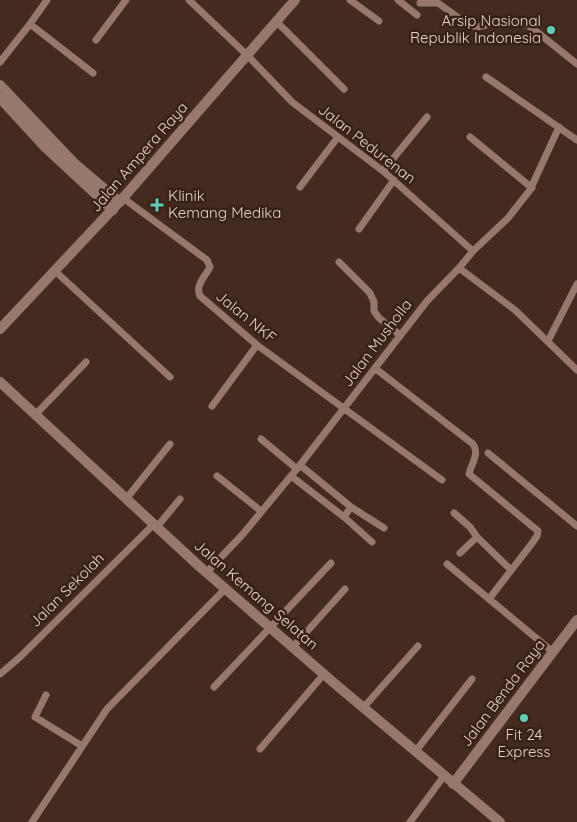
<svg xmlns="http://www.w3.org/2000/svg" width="577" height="822" font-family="Quicksand,sans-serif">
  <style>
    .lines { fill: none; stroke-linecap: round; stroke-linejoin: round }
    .street { stroke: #97786c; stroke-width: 7 }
    .secondary { stroke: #97786c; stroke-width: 10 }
    .poi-dot { fill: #5eceb8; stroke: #392116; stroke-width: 2 }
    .labels { text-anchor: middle; stroke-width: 5; stroke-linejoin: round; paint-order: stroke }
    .poi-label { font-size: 15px; fill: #e3d2cb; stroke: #392116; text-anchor: end }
    .street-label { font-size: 15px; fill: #e3d2cb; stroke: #392116 }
  </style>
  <rect width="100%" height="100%" fill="#442b20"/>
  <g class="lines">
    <!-- street -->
    <path class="street" d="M189 0 248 56 292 102 383 171 473 251
      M350 0 379 21
      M398 0 417 15
      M420 3H438L467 24 477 27 508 20 519 21 532 28 577 64
      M277 22 344 89
      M30 24 93 73
      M96 40 126 0
      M0 62 30 24 47 0
      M486 77 577 140
      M470 137 532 188
      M383 171 427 117
      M300 187 338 137
      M123 198 207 260 210 267C205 277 195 285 200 296L257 345 442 480
      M359 229 394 180
      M339 262 370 293 374 302V311L379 318 400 335
      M459 268 515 310 577 370
      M55 271 170 377
      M548 341 577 284
      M376 369 473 444C480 454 471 464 469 474L538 531 537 536 533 542 489 599 553 652
      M212 406 257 345
      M35 415 86 362
      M261 439 297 469
      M488 453 577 526
      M217 476 261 511
      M291 476 344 517 351 507 300 465
      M126 499 170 444
      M351 507 384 528
      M454 513 470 527 477 537 511 570
      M344 517 372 542
      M156 528 180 499
      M460 553 477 537
      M447 564 489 599
      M207 572 243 534 300 465 427 301 459 268 473 251 508 218 530 190 559 127
      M293 647 345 589
      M0 674 20 657 153 525
      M214 687 331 563
      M46 695 35 717 82 746
      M363 708 418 646
      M260 749 324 674
      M415 752 472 679
      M32 822 107 709 226 588
      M410 822 444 776"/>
    <!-- secondary -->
    <path class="secondary" d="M0 85 74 163 120 202
      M0 98 45 147 113 210
      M0 329 123 198 295 0
      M0 382 199 566 334 683 500 822
      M453 784 577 620"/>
  </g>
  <!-- markers -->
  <g class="poi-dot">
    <circle cx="551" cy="30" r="5"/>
    <path d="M154.5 197.5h5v5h5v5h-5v5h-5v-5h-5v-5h5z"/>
    <circle cx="524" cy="718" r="5"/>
  </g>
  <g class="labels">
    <!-- poi labels -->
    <g class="poi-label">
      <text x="541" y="26">Arsip Nasional<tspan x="541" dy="17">Republik Indonesia</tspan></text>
      <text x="168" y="201" text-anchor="start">Klinik<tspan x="168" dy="17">Kemang Medika</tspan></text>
      <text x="524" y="740" text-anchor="middle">Fit 24<tspan x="524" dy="17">Express</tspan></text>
    </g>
    <!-- street labels -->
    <g class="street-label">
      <text transform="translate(367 144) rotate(38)" y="5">Jalan Pedurenan</text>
      <text transform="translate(139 157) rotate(-49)" y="5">Jalan Ampera Raya</text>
      <text transform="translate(246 317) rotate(39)" y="5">Jalan NKF</text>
      <text transform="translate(377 343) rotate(-53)" y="5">Jalan Musholla</text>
      <text transform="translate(67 590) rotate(-45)" y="5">Jalan Sekolah</text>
      <text transform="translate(256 595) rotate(41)" y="5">Jalan Kemang Selatan</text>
      <text transform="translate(503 693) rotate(-53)" y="5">Jalan Benda Raya</text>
    </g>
  </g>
</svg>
